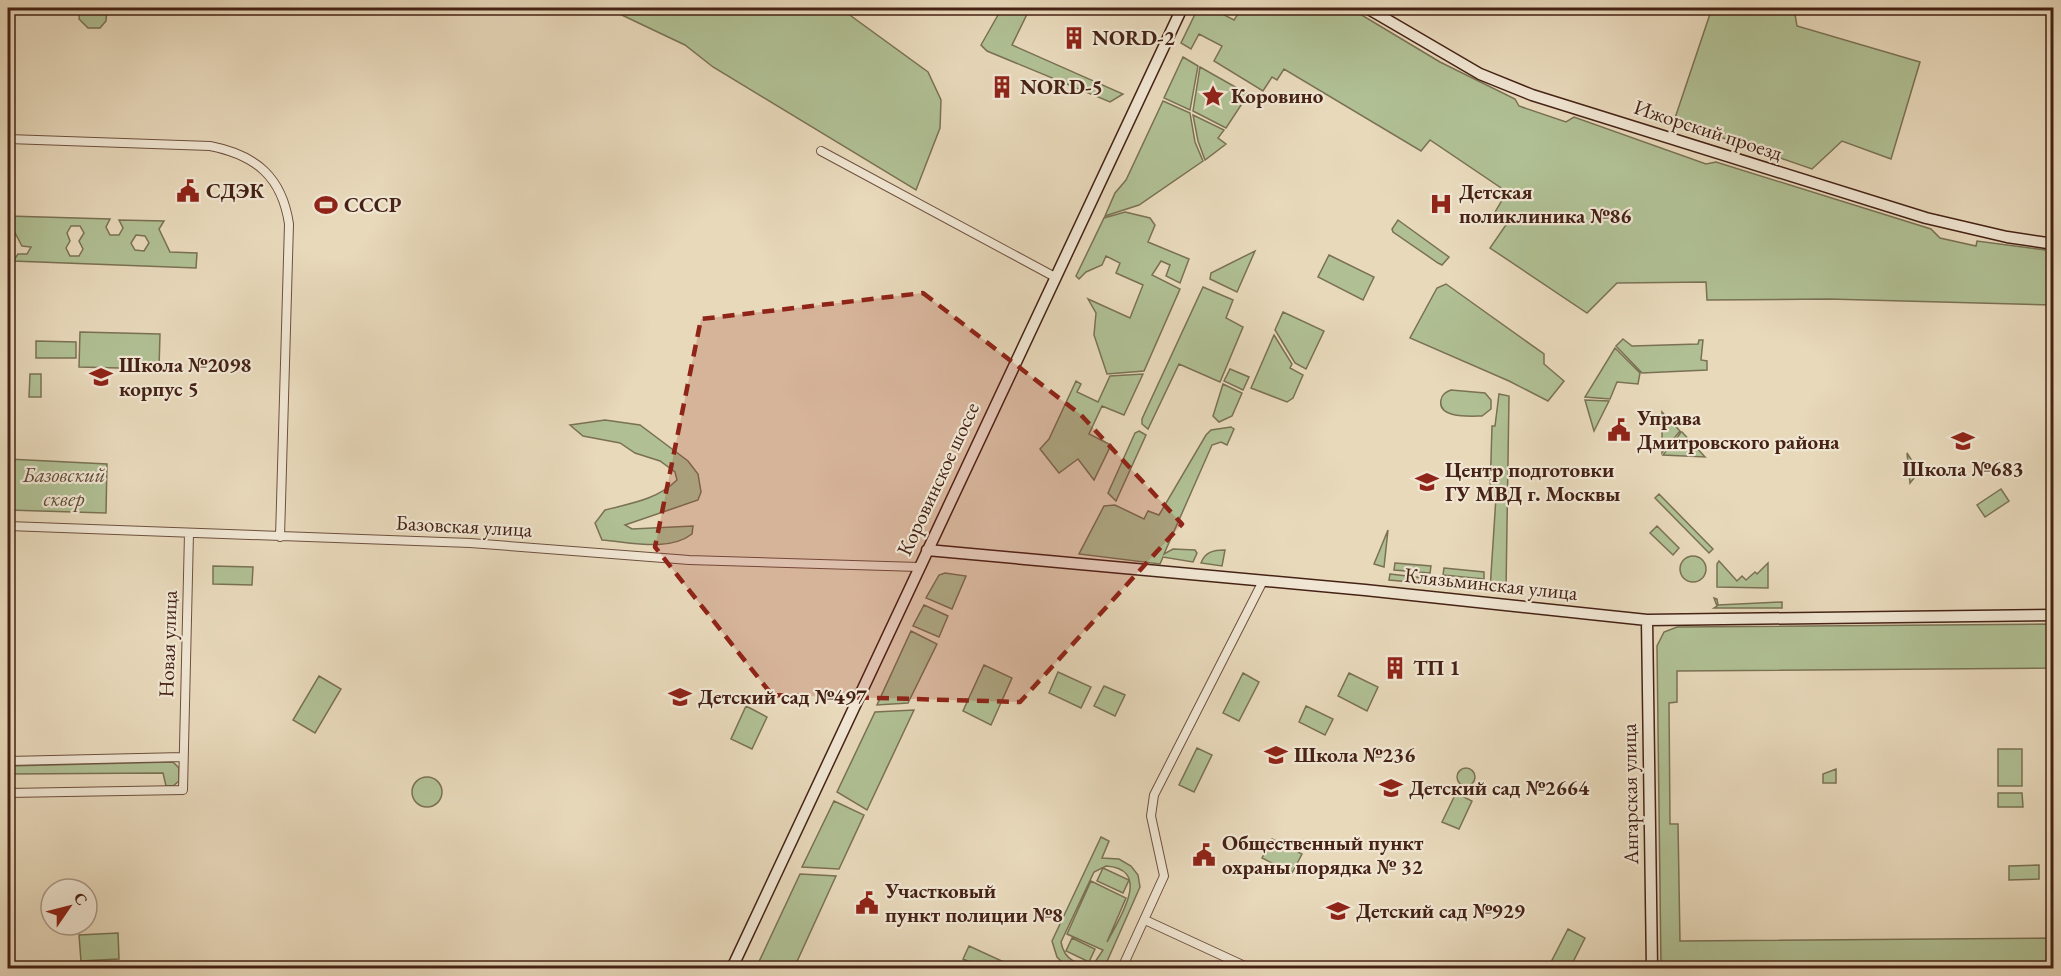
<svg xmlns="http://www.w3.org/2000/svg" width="2061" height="976" font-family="'EB Garamond',serif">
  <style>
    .green { fill: #b0c094; stroke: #7a7154; stroke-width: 1.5; fill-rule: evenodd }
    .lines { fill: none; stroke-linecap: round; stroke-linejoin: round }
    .street-casing { stroke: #6e503e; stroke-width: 10 }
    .secondary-casing { stroke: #452215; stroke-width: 13 }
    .street { stroke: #f0e6d3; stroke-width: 8 }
    .secondary { stroke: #f0e6d3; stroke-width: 10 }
    .marked { fill: #8f2418; fill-opacity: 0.2; stroke: #8f2418; stroke-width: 4.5; stroke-dasharray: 12 8; stroke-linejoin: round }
    .labels { text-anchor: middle; stroke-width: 4.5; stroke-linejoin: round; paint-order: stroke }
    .poi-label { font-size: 21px; font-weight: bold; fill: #452215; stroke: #f0e6d3; text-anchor: start }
    .street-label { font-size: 21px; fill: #452215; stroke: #f0e6d3 }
    .park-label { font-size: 21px; font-style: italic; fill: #604a35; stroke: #f0e6d3 }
  </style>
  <rect width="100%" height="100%" fill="#e8d9bb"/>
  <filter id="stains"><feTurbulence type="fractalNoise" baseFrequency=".00333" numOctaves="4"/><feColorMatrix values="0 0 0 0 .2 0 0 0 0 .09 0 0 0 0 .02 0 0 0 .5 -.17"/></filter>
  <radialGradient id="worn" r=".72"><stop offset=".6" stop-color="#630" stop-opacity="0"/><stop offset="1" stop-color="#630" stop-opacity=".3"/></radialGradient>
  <!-- green -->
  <path class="green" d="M80 8H107L106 21 100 28H88L79 19Z
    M607 8H840L928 72 941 100 940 128 916 190 713 67 685 45Z
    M1002 8H1030L1012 45 1123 94 1110 102 987 51 981 45Z
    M1198 8H1211L1234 20 1242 8H1350L1440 62 1515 99 1519 106 1566 122 1574 117 1706 164 1716 162 1931 229 1940 238 1976 246 1977 241 2053 251V305L1829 299 1707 300 1706 282 1617 283 1587 313 1490 248 1508 222 1495 212 1507 192 1430 140 1421 151 1284 69 1277 80 1272 77 1263 91 1214 61 1222 46 1199 34 1191 49 1181 43Z
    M1712 8H1794L1797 26 1920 62 1891 159 1842 141 1812 169 1674 121Z
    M1183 57 1198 66 1190 110 1164 98Z
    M1200 67 1253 97 1249 103 1243 102 1226 128 1193 111Z
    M1163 101 1190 113 1195 142 1203 161 1139 205 1105 216 1115 193 1126 180Z
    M1193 115 1224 130 1218 138 1226 144 1205 160 1198 141Z
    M1125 212 1150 218 1155 225 1148 242 1189 259 1180 283 1166 276 1170 265 1161 261 1152 275 1180 289 1144 371 1107 374 1094 335 1096 313 1088 299 1130 318 1143 285 1116 273 1120 263 1106 256 1102 265 1086 272 1079 279 1076 276 1104 218Z
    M8 216 110 219 106 227 110 235H119L123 228 119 220 164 221 159 229 170 252 197 253 196 268 13 261 18 254H27L31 247 22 246 14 231H8ZM71 226H80L84 233 79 241 83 249 79 256H70L66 248 70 241 67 233ZM136 235 145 236 149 243 144 251 135 250 131 243Z
    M1398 220 1449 257 1442 265 1438 263 1393 232 1392 229Z
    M1255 251 1237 292 1210 279 1211 273Z
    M1329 255 1374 277 1363 300 1318 277Z
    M1446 284 1544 354V364L1564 381 1548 401 1509 381 1410 338 1437 288Z
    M1203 287 1233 300 1226 318 1243 327 1220 382 1179 364 1148 429 1142 424V419Z
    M1283 312 1324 331 1306 369 1295 363 1275 330Z
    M80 332 160 334 159 369 79 367Z
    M1274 335 1292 364 1290 368 1303 375 1293 398 1287 402 1251 388Z
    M1623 339 1632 346 1698 344 1699 340H1703L1701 360 1707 361V370L1642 373 1616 346Z
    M36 341 76 342V358H36Z
    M1615 348 1640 373 1638 384 1617 382 1610 399 1585 397Z
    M1230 369 1249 377 1243 390 1224 381Z
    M30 374H41V397H29Z
    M1143 374 1124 415 1102 406 1089 434 1111 445 1094 480 1078 459 1059 473 1040 449 1049 439 1076 381 1081 384 1077 392 1098 402 1110 376Z
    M1223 384 1242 393 1232 416 1219 422 1213 416Z
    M1451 390 1485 393 1491 400V409L1482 416C1471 416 1437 419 1441 400 1442 394 1446 392 1451 390Z
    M1499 394 1509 396 1506 591 1490 590 1496 497 1490 493 1492 426H1495Z
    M1585 400 1609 401 1594 431Z
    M1662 412 1680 431 1662 453Z
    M605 420 640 425 688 461 698 474 701 492 698 500 625 525 632 529 693 526 692 534C669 552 630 542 602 540L595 523 605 510C632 503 656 500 677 480L675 472 660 461 635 453 620 443 583 436 570 425Z
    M1231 427 1234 429 1227 445 1221 442 1212 445 1164 554 1173 549 1195 550 1197 553 1193 562 1163 557 1160 564 1079 554 1104 506 1115 505 1144 519 1148 511 1159 515 1206 435 1211 430Z
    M1139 431 1146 435 1116 501 1108 493 1135 433Z
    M1681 432H1682L1705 457 1663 455 1671 445H1676L1677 438Z
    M1907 453 1919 472 1910 483Z
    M8 459 107 464 106 513 8 510Z
    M2001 489 2009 501 1985 517 1977 505Z
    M1659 494 1713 549 1709 553 1655 498Z
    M1657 526 1679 548 1673 555 1650 533Z
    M1388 530 1384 567 1374 564Z
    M1225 550 1222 566 1201 563C1205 552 1213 550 1225 550Z
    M1680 569a13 13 0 1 1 26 0a13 13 0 1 1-26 0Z
    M1719 561 1737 581 1742 576 1746 580 1755 572 1757 574 1768 563V588L1717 587V564Z
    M1395 563 1431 566 1430 573 1394 570Z
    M213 566 253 567 252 585 213 584Z
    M1444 568 1484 572V579L1443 575Z
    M945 573 966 576 952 609 926 598 939 575Z
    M1390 574 1433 579V584L1389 580Z
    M1440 579 1484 584 1483 589 1440 585Z
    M1714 598 1717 599 1718 605 1782 602V608H1714L1717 606Z
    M924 605 948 616 939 637 913 626Z
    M2053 624V668L1677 671V702L1669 703 1670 824H1678L1680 941 2053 938V968H1661L1657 646 1664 632 1677 627Z
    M911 631 937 644 908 703 877 705Z
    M984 665 1012 678 991 725 963 711Z
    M1058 672 1091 687 1081 708 1049 693Z
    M1243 673 1259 682 1239 721 1223 713Z
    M1349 673 1378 687 1367 711 1338 696Z
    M319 676 341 689 315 733 293 720Z
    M1104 686 1125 695 1115 716 1094 706Z
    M746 706 767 717 752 749 731 739Z
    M1306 706 1333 719 1325 735 1299 722Z
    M914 710 867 810 837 792 875 712Z
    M1197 748 1212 755 1194 792 1179 785Z
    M1998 749H2022V786H1998Z
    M173 762 179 768V781L173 786H166L163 773 8 774V766Z
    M1457 777a9 9 0 1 1 18 0a9 9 0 1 1-18 0Z
    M1836 769V783H1823V774Z
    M412 792a15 15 0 1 1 30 0a15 15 0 1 1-30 0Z
    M1456 793 1472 801 1459 829 1442 822Z
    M1998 793H2022L2023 807H1998Z
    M834 801 864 815 839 869 802 867Z
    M1101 837 1109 841 1102 858 1119 859 1131 866 1138 875 1140 887 1105 966 1101 968H1068L1057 957 1052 941ZM1106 866C1153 869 1119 919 1107 942L1126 898 1091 881 1067 934 1103 950 1095 962C1078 968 1064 959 1061 942L1094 872Z
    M1272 839 1302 854 1292 873 1262 858Z
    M2039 865V879L2009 880V866Z
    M1103 868 1129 880 1123 893 1097 881Z
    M800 874 836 876 794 968H756Z
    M1568 929 1585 938 1570 968H1548Z
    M118 933 119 959 81 961 79 935Z
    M1072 938 1095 949 1089 962 1066 951Z
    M969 946 1004 962 1000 968H984L963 959Z"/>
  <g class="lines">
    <!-- street casing -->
    <g class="street-casing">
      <path id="street" d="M8 139 210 146C256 155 282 177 289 224L280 537
        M821 151 1055 277
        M8 526 470 543 689 560 919 567
        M8 761 183 757
        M8 793 183 790 189 533
        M1145 920 1249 968
        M1122 968 1164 876 1151 816 1154 795 1263 581"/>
    </g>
    <!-- secondary casing -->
    <g class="secondary-casing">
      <path id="secondary" d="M1367 8 1480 74 1532 95 1926 218 2007 237 2054 244
        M927 550 1365 590 1647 620 2054 615
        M1647 620 1652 968
        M732 968 1182 8"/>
    </g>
    <!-- street -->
    <use href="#street" class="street"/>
    <!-- secondary -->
    <use href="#secondary" class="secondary"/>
  </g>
  <!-- marked area -->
  <path class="marked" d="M923 293 1081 415 1182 524 1020 702 772 695 655 547 701 319Z"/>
  <!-- icons -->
  <defs>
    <g id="building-bare" transform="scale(1.8)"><path d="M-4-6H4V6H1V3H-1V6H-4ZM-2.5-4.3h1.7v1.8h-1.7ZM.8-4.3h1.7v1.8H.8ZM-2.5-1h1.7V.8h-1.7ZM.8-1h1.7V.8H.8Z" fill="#8f2418" stroke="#f0e6d3" stroke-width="2.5" paint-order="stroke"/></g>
    <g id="sight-bare" transform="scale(1.8)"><path d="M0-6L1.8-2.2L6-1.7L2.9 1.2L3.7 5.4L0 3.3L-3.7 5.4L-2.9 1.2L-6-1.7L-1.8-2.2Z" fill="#8f2418" stroke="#f0e6d3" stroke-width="2.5" paint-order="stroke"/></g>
    <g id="civic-bare" transform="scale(1.8)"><path d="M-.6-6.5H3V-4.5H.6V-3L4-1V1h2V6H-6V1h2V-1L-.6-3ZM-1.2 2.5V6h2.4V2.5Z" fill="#8f2418" stroke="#f0e6d3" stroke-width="2.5" paint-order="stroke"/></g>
    <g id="hospital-bare" transform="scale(1.8)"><path d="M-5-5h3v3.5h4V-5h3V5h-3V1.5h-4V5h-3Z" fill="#8f2418" stroke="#f0e6d3" stroke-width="2.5" paint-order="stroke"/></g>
    <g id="stadium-bare" transform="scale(1.8)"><path d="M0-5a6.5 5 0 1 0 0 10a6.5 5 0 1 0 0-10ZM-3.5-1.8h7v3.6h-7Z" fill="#8f2418" stroke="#f0e6d3" stroke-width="2.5" paint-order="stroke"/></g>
    <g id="school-bare" transform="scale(1.8)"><path d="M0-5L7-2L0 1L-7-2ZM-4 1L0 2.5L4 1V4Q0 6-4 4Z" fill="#8f2418" stroke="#f0e6d3" stroke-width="2.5" paint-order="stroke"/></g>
    <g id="university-bare" transform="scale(1.8)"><path d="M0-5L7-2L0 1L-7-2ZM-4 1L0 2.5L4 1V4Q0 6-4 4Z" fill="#8f2418" stroke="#f0e6d3" stroke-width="2.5" paint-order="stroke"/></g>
  </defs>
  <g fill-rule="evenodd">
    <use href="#building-bare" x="1074" y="38"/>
    <use href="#building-bare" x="1002" y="87"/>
    <use href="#sight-bare" x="1213" y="96"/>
    <use href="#civic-bare" x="188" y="191"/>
    <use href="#hospital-bare" x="1441" y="204"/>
    <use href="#stadium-bare" x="326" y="205"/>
    <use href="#school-bare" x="101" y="377"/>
    <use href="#civic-bare" x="1619" y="430"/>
    <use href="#school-bare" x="1963" y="441"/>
    <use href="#university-bare" x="1427" y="482"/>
    <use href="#building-bare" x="1395" y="668"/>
    <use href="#school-bare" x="680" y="697"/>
    <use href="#school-bare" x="1276" y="755"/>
    <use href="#school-bare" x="1391" y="788"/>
    <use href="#civic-bare" x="1204" y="855"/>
    <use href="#civic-bare" x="867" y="903"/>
    <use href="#school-bare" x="1338" y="911"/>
  </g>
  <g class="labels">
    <!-- poi labels -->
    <g class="poi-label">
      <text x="1092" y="45">NORD-2</text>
      <text x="1020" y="94">NORD-5</text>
      <text x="1231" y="103">Коровино</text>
      <text x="206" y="198">СДЭК</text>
      <text x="1459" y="199">Детская<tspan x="1459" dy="24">поликлиника №86</tspan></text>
      <text x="344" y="212">СССР</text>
      <text x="119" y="372">Школа №2098<tspan x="119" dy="24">корпус 5</tspan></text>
      <text x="1637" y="425">Управа<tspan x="1637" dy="24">Дмитровского района</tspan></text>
      <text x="1963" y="476" text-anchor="middle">Школа №683</text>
      <text x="1445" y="477">Центр подготовки<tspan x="1445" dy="24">ГУ МВД г. Москвы</tspan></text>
      <text x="1413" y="675">ТП 1</text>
      <text x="698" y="704">Детский сад №497</text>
      <text x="1294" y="762">Школа №236</text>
      <text x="1409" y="795">Детский сад №2664</text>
      <text x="1222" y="850">Общественный пункт<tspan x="1222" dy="24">охраны порядка № 32</tspan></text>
      <text x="885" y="898">Участковый<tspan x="885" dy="24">пункт полиции №8</tspan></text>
      <text x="1356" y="918">Детский сад №929</text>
    </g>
    <!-- street labels -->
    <g class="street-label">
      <text transform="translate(1708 130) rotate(18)" y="7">Ижорский проезд</text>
      <text transform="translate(938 479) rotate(-65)" y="7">Коровинское шоссе</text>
      <text transform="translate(464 526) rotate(3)" y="7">Базовская улица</text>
      <text transform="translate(1491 584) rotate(6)" y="7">Клязьминская улица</text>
      <text transform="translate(168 644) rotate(-88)" y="7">Новая улица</text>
      <text transform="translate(1630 794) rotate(-91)" y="7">Ангарская улица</text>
    </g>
    <!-- park labels -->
    <g class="park-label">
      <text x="64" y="482">Базовский<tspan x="64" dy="24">сквер</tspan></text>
    </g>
  </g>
  <!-- margin -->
  <rect width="2061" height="976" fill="none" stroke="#e8d9bb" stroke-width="30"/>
  <rect x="9" y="9" width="2043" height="958" fill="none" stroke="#452215" stroke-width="3"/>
  <rect x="15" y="15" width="2031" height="946" fill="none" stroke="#452215" stroke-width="1.5"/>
  <!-- north arrow -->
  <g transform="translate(69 907) rotate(55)"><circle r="28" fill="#f0e6d3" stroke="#ac9887" stroke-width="1.5"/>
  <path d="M0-4.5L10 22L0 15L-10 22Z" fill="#8f2418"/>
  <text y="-9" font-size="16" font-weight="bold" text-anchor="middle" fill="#452215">С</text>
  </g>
  <rect width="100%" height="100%" filter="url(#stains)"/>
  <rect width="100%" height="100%" fill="url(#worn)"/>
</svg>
